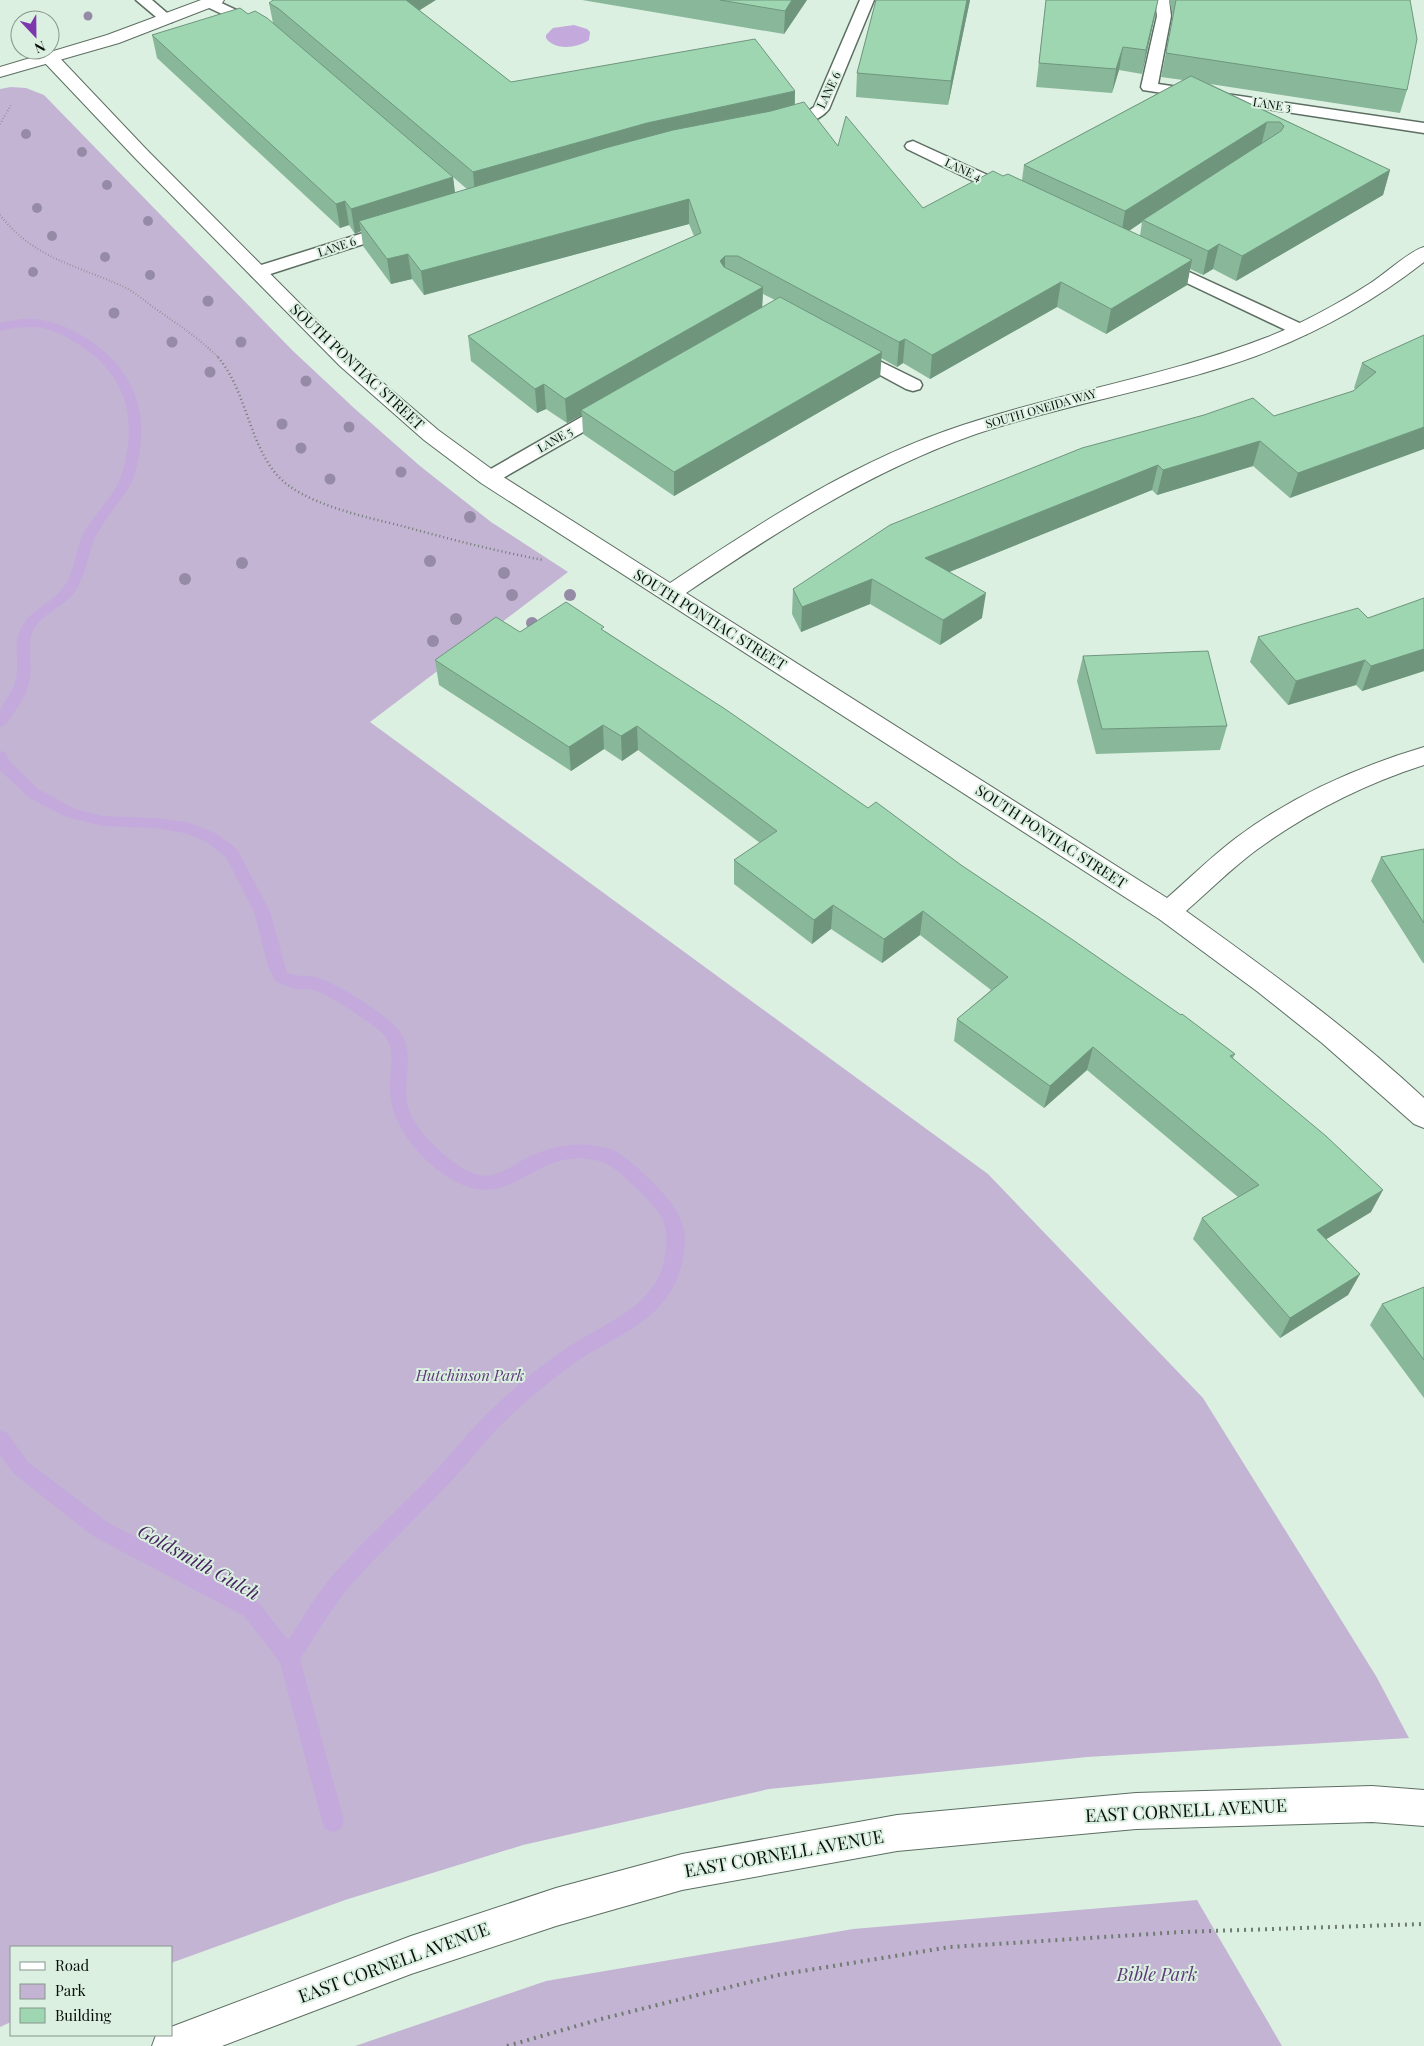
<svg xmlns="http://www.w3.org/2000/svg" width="1424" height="2046" font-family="'Playfair Display',serif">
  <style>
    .green { fill: #c4b4d3 }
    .water { fill: #c3a9dc }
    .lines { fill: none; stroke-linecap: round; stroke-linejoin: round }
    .stream { fill: #c3a9dc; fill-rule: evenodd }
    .service-casing { stroke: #5c6e62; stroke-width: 3 }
    .minor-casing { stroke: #5c6e62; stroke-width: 2 }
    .tertiary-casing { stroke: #5c6e62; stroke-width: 2 }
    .path-far2 { stroke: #6f7c72; stroke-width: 2; stroke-dasharray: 0.5 2.5; stroke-linecap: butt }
    .path-far1 { stroke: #6f7c72; stroke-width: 2.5; stroke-dasharray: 1 3; stroke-linecap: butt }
    .path { stroke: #6f7c72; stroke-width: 4; stroke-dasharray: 2 5; stroke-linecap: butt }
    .service { fill: #fff; fill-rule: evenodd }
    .minor { fill: #fff; fill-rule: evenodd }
    .tertiary { fill: #fff; fill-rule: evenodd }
    .tree { fill: #968ba7 }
    .wall { fill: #88b899; fill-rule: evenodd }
    .shaded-wall { fill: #6f967d }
    .building { fill: #9ed6b2; stroke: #6f967d }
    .labels { text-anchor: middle; stroke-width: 4; stroke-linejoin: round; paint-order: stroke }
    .far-street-label { font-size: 12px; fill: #080e0a; stroke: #dbf0e1 }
    .street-label { font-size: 15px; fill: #080e0a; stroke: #dbf0e1 }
    .park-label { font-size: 15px; font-style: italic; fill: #5d3978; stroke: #dbf0e1 }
    .near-street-label { font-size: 18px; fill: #080e0a; stroke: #dbf0e1 }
    .near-park-label { font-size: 18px; font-style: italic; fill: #5d3978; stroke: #dbf0e1 }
    .near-water-label { font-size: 19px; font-style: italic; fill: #472461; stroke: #dbf0e1 }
  </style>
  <rect width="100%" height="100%" fill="#dbf0e1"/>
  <!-- green -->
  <path class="green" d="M11 87 26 88 44 95 292 350 354 408 420 466 491 522 568 572 370 722 988 1174 1203 1398 1376 1676 1409 1738 1087 1757 769 1789 523 1845 345 1900 171 1963V1947H11V2022L0 2027V89Z
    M1197 1900 1282 2046H355L546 1981 853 1929Z"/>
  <!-- water -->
  <path class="water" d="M574 25 587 29 590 32 589 40C578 48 554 51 546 38V35L553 28Z"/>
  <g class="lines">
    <!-- stream -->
    <path class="stream" d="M22 319C52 316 87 335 108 355 136 382 146 415 139 454 137 465 135 477 129 487 119 503 106 517 97 534 87 553 87 576 74 593 63 607 43 613 34 629 25 644 33 660 30 677 29 689 22 701 15 711 11 717 7 725 0 727 0 722 0 716 0 712 2 702 14 692 16 678 20 660 12 644 22 627 31 609 51 604 63 588 75 573 75 550 84 532 94 516 107 502 117 486 123 475 125 462 127 450 134 410 121 375 88 351 56 328 38 322 0 331V323Z
      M0 751 5 752 10 762 38 789 75 809 103 816 155 818 187 822 215 833 237 849 270 912 287 973C297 977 305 975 315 977 335 982 379 1010 394 1025 419 1049 401 1078 408 1107 414 1130 442 1155 461 1167 492 1188 507 1166 535 1154 552 1147 572 1143 591 1145 598 1147 607 1147 613 1150 625 1156 636 1166 645 1175 679 1207 695 1229 678 1276 662 1321 615 1336 579 1360 552 1379 526 1400 503 1423 485 1440 470 1461 453 1479 427 1507 399 1534 372 1562 363 1572 353 1581 345 1592 328 1613 315 1637 300 1659L344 1821 341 1829 333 1832 325 1829 322 1821 280 1662 244 1616 93 1536 14 1474 0 1455V1430L7 1433 28 1462 107 1522 258 1602 288 1640C303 1619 316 1594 333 1575 367 1537 405 1503 440 1466 456 1449 471 1429 489 1412 499 1401 511 1392 522 1382 536 1370 552 1358 567 1348 599 1326 641 1313 659 1276 662 1270 664 1262 665 1255 672 1222 657 1208 635 1187 626 1179 616 1168 605 1163 600 1160 593 1160 588 1159 532 1151 510 1214 451 1179 421 1161 391 1126 390 1090 389 1072 397 1050 384 1035 374 1024 327 993 313 990 308 988 302 990 296 989 289 988 282 984 275 981L268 966 254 912 226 857 205 841 185 833 155 828 103 826 66 817 28 797 0 770Z"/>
    <!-- service casing -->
    <g class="service-casing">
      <path id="service" d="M136 0H152L174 19 172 22H162Z
        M205 0H215L264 23 266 26 264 29H254L205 6 203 3Z
        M860 0H874L829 109C820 121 790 132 775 128L773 125 775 122 803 115 814 107Z
        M1155 0H1169L1171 16 1158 84 1424 123V133L1143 90 1141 87 1157 16Z
        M913 141 1016 188 1018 192 1016 196H1004L907 149 905 146 907 143Z
        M395 223 401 224 404 228 401 232 264 276 258 277 252 276 249 272 252 268Z
        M1159 258 1306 326 1309 330 1306 334 1300 335 1294 334 1153 267 1150 263 1153 259Z
        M851 347 920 381 922 385 920 389 913 391 906 389 845 356 842 352 845 348Z
        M611 402 618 404 620 408 618 412 496 482 489 484 482 482 479 478 482 474 604 404Z"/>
    </g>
    <!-- minor casing -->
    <g class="minor-casing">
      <path id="minor" d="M50 53 56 54 147 150 354 358 438 430 497 473 670 583C763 521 856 460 963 425 1063 392 1167 376 1265 338 1301 324 1336 305 1369 284 1384 275 1409 251 1424 247V262C1373 302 1317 333 1256 356 1165 389 1068 403 976 434 870 471 778 531 686 593L1167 898C1190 878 1212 856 1236 838 1292 796 1357 767 1424 747V765C1362 785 1307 813 1255 851 1231 869 1209 891 1186 911 1268 970 1350 1029 1424 1098V1128L1414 1124 1322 1043 1258 992 1159 919 481 483 424 440 340 366 135 158 44 62 42 58 44 54Z"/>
    </g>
    <!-- tertiary casing -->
    <g class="tertiary-casing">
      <path id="tertiary" d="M201 0H224L222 3 119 43 0 77V67L107 35Z
        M1372 1786 1424 1790V1826L1372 1822 1136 1829 897 1851 682 1890 556 1926 411 1974 222 2046H152L156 2035H171V2027L411 1936 556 1888 682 1854 897 1815 1136 1793Z"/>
    </g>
    <!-- path-far2 -->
    <path class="path-far2" d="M0 124 11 105
      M0 215C34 259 77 265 124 287 134 292 144 300 153 307 176 323 199 338 219 358"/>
    <!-- path-far1 -->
    <path class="path-far1" d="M218 357C247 392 248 441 277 475 302 504 366 517 402 526 449 539 496 551 543 560"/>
    <!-- path -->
    <path class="path" d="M507 2046 601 2019 778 1975 950 1947 1181 1932 1424 1924"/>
    <!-- service -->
    <use href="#service" class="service"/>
    <!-- minor -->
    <use href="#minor" class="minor"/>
    <!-- tertiary -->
    <use href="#tertiary" class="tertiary"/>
  </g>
  <!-- trees -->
  <g class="tree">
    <circle cx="88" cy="16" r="4.5"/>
    <circle cx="26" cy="134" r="5"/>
    <circle cx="82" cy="152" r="5"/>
    <circle cx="107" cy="185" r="5"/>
    <circle cx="37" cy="208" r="5"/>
    <circle cx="148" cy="221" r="5"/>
    <circle cx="52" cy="236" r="5"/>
    <circle cx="105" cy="257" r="5"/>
    <circle cx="33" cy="272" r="5"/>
    <circle cx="150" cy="275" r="5"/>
    <circle cx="208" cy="301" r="5.5"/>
    <circle cx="114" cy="313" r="5.5"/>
    <circle cx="172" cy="342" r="5.5"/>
    <circle cx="241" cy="342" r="5.5"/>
    <circle cx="210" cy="372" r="5.5"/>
    <circle cx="306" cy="381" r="5.5"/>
    <circle cx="282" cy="424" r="5.5"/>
    <circle cx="349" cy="427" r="5.5"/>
    <circle cx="301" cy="448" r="5.5"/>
    <circle cx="401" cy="472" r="5.5"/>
    <circle cx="330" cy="479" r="5.5"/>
    <circle cx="470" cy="517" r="6"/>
    <circle cx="430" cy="561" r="6"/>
    <circle cx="242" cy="563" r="6"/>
    <circle cx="504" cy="573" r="6"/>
    <circle cx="185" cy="579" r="6"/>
    <circle cx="512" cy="595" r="6"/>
    <circle cx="570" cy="595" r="6"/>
    <circle cx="456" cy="619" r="6"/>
    <circle cx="532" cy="623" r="6"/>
    <circle cx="433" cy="641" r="6"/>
  </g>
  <!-- wall -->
  <path class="wall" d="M582 0H807L784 34Z
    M876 0H970L948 105 856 97 857 73Z
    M1046 0H1158L1142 74 1119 70 1112 93 1036 87Z
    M1169 0H1410L1407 90 1400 113 1210 84 1390 170 1383 195 1236 281 1213 269 1203 275 1190 269 1187 285 1106 334 1057 307 930 379 903 363 897 367 881 358 880 377 674 496 583 434 582 415 567 423 546 409 537 413 471 361 468 336 694 236 689 224 424 295 412 279 391 284 363 246 361 231 355 234 349 225 340 228 157 58 152 35 248 14 273 23 269 3 419 10 511 82 795 91V105L838 146 923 208 1003 176 1022 180 1024 165 1183 80 1161 77 1173 16ZM453 177 467 189 455 193ZM1142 222 1140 236 1129 231ZM763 294 775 300 762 307Z
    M1424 335 1290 498 1253 466 1157 495 1152 490 949 572 982 618 940 645 870 604 801 632 792 614 793 589 1274 416 1353 391 1356 389 1354 388 1362 363Z
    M1424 598V671L1362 691 1356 685 1288 705 1250 662 1258 637 1368 618Z
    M605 631 868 808 961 865 1235 1054 1233 1058 1371 1212 1326 1239 1360 1274 1348 1295 1280 1338 1193 1239 1202 1218 1238 1197 1087 1070 1044 1108 954 1041 957 1019 991 990 920 935 882 963 831 929 812 944 734 884V860L760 843 638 750 622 761 604 749 571 771 439 685 435 660 520 632Z
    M1083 656 1227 726 1220 750 1096 754 1077 681Z
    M1424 849V963H1423L1371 881 1381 857Z
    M1424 1287V1398L1370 1325 1382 1304Z"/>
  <!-- shaded-wall -->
  <path class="shaded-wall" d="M401 0H436L404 20Z
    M792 0H807L784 34 785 11Z
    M967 0H970L948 105 951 81Z
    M1158 0 1155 16 1142 74 1146 50Z
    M1123 47 1119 70 1112 93 1116 69Z
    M795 91 794 115 475 196 473 172 647 123Z
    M1267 122 1261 146 1143 220 1142 222 1121 236 1125 211Z
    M1390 170 1383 195 1236 281 1242 256Z
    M453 177 456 201 359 221 361 231 355 234 351 209Z
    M689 199V224L424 295 421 271Z
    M345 201 349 225 340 228 336 204Z
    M1219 244 1213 269 1203 275 1208 251Z
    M408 254 412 279 391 284 387 259Z
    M725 256V280L720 261Z
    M1192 260 1187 285 1106 334 1111 309Z
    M1061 282 1057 307 930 379 932 355Z
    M763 287 762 312 581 410 582 415 567 423 565 399Z
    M905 339 903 363 897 367 899 342Z
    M882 352 880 377 674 496V472Z
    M544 384 546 409 537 413 535 389Z
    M1424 427V449L1290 498 1298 473Z
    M1260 441 1253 466 1157 495 1163 470Z
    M1158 465 1152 490 922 583 925 558Z
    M872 579 870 604 801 632 802 607Z
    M986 593 982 618 940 645 943 620Z
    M1424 649V671L1362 691 1371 666Z
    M1365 660 1356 685 1288 705 1296 681Z
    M603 725 604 749 571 771 569 747Z
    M637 726 638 750 622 761 621 736Z
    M833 905 831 929 812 944 814 920Z
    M923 911 920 935 882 963 884 939Z
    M1093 1047 1087 1070 1044 1108 1050 1086Z
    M1383 1190 1371 1212 1307 1251 1317 1230Z
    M1360 1274 1348 1295 1280 1338 1290 1318Z"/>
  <!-- building -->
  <path class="building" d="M273 0H406L511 82 755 39 795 91 647 123 473 172 279 9 269 3Z
    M720 0H792L785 11Z
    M876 0H967L951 81 857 73Z
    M1046 0H1158L1146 50 1123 47 1116 69 1039 63Z
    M1176 0H1410L1417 39 1407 90 1166 53Z
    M240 8 248 14 255 11 267 18 453 177 351 209 345 201 336 204 152 35Z
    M1191 76 1390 170 1242 256 1219 244 1208 251 1143 220 1281 131 1284 126 1280 122H1267L1125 211 1024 165Z
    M804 102 838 146 846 116 923 208 993 171 1003 176 1008 174 1192 260 1111 309 1061 282 932 355 905 339 899 342 738 256H725L720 261 724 267 763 287 565 399 544 384 535 389 468 336 701 233 689 199 421 271 408 254 387 259 359 221 609 147 673 130 771 111Z
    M780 297 882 352 674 472 581 410Z
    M1424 335V427L1298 473 1260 441 1163 470 1158 465 925 558 986 593 943 620 872 579 802 607 793 589 890 525 1082 448 1204 415 1253 398 1274 416 1353 391 1376 372 1362 363Z
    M1424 598V649L1371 666 1365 660 1296 681 1258 637 1358 608 1368 618Z
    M566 602 604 627 601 629 725 709 868 808 876 802 961 865 1073 940 1181 1015 1182 1014 1235 1054 1230 1056 1326 1136 1383 1190 1317 1230 1360 1274 1290 1318 1202 1218 1259 1185 1093 1047 1050 1086 957 1019 1008 977 923 911 884 939 833 905 814 920 734 860 777 831 637 726 621 736 603 725 569 747 435 660 496 617 520 632Z
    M1208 651 1227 726 1102 729 1083 656Z
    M1424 849V923L1381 857Z
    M1424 1287V1360L1382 1304Z"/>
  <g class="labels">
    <!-- far-street labels -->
    <g class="far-street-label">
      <text transform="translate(829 90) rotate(-64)" y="4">LANE 6</text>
      <text transform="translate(1272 105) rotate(9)" y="4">LANE 3</text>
      <text transform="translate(963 170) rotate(25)" y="4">LANE 4</text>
      <text transform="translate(337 247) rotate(-18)" y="4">LANE 6</text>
      <text transform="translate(1041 409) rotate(-16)" y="4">SOUTH ONEIDA WAY</text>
      <text transform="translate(555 440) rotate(-30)" y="4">LANE 5</text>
    </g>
    <!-- street labels -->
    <g class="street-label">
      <text transform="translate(357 367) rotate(43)" y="5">SOUTH PONTIAC STREET</text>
      <text transform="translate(710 620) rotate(32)" y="5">SOUTH PONTIAC STREET</text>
      <text transform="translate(1051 837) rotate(33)" y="5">SOUTH PONTIAC STREET</text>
    </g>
    <!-- park labels -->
    <g class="park-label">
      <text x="470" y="1381">Hutchinson Park</text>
    </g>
    <!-- near-street labels -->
    <g class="near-street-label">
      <text transform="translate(1186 1811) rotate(-3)" y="6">EAST CORNELL AVENUE</text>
      <text transform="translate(784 1854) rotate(-10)" y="6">EAST CORNELL AVENUE</text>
      <text transform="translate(394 1963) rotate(-20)" y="6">EAST CORNELL AVENUE</text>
    </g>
    <!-- near-park labels -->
    <g class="near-park-label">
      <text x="1157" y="1981">Bible Park</text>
    </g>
    <!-- near-water labels -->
    <g class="near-water-label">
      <text transform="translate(199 1562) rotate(29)" y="7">Goldsmith Gulch</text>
    </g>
  </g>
  <!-- legend -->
  <rect x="10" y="1946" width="162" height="90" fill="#dbf0e1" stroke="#87968b"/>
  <rect x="20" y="1962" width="25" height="8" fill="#ffffff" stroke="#87968b"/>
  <text x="55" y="1971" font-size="15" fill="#080e0a">Road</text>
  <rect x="20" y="1984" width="25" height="15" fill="#c4b4d3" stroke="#87968b"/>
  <text x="55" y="1996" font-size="15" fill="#080e0a">Park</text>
  <rect x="20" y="2008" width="25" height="15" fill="#9ed6b2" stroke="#87968b"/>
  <text x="55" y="2021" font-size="15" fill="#080e0a">Building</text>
  <!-- north arrow -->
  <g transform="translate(35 35) rotate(158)"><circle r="24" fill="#dbf0e1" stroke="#87968b"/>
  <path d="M0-4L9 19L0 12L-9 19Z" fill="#7c38ac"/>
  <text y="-8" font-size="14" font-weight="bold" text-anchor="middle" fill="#080e0a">N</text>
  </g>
</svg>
